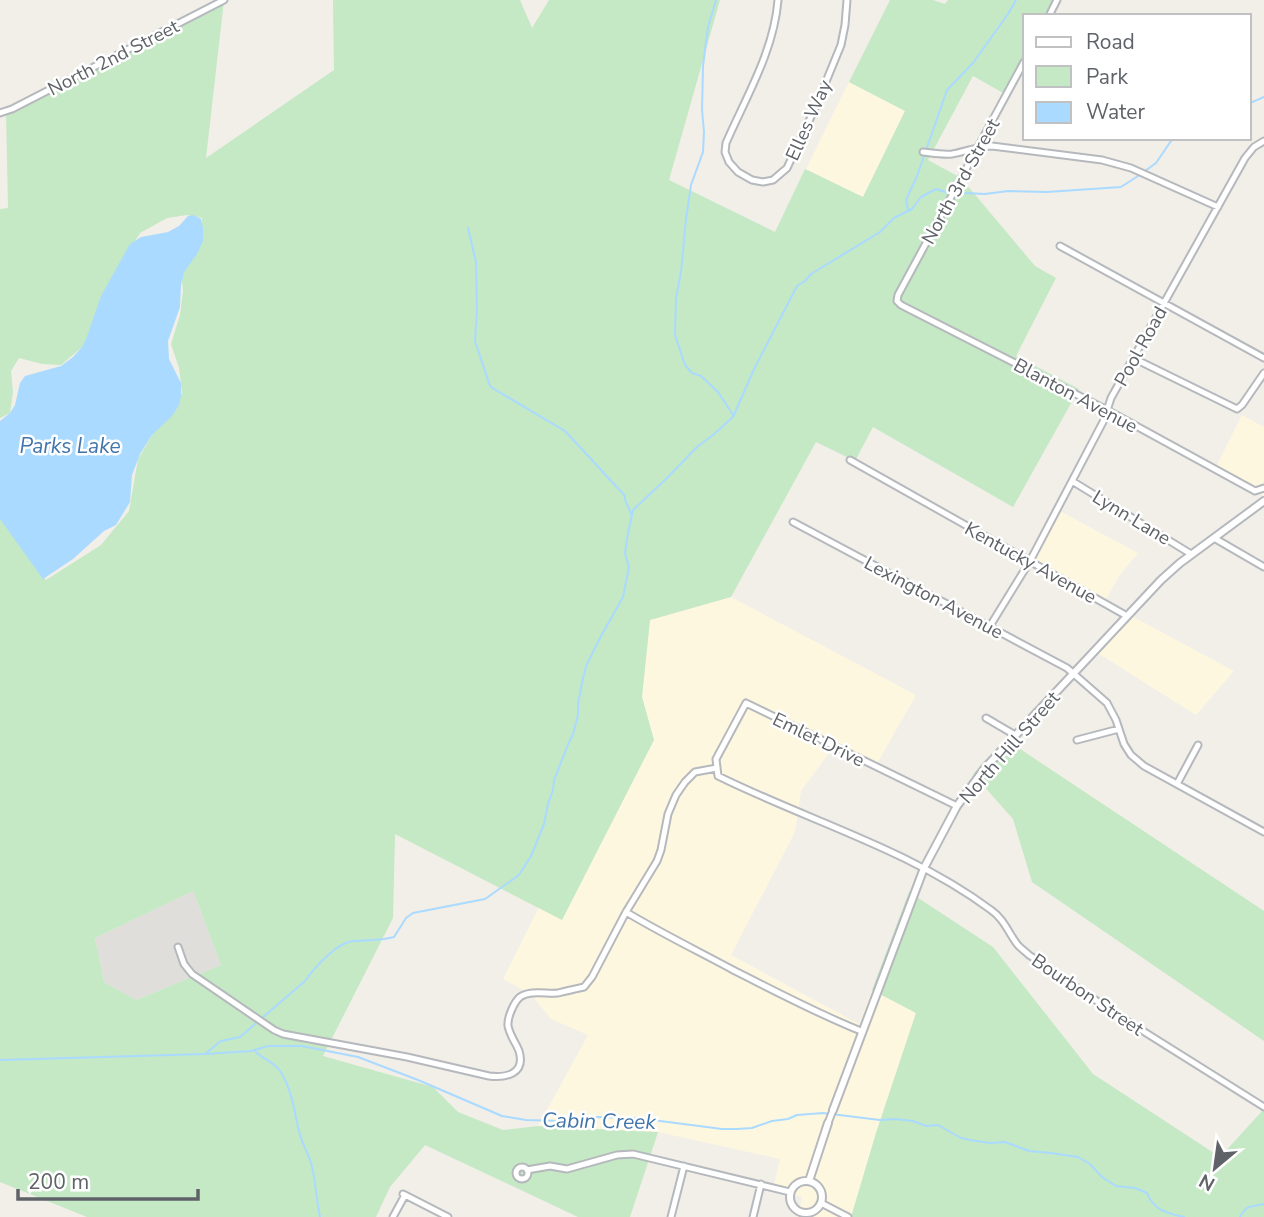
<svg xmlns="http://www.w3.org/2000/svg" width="1264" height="1217" font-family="'Nunito Sans',sans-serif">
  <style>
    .commercial { fill: #fef7e0 }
    .industrial { fill: #e0deda }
    .green { fill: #c5e8c5; fill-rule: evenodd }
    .water { fill: #aadaff }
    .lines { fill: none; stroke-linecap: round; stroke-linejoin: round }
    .stream { stroke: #aadaff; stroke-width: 2 }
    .minor-casing { stroke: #b5b8bc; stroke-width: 9 }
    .tertiary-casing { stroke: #b5b8bc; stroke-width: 10 }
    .minor { stroke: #fff; stroke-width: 5 }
    .tertiary { stroke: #fff; stroke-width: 6 }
    .labels { text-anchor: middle; stroke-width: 5; stroke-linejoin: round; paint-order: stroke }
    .street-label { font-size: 19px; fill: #5f6368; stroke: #fff }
    .water-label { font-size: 21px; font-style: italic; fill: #4174aa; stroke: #fff }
  </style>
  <rect width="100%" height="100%" fill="#f1efe8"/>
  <!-- commercial -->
  <path class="commercial" d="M849 82 905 111 863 197 806 169Z
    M1242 415 1264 427V496L1215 469Z
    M1056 509 1138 553 1119 576 1105 601 1029 561Z
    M731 597 916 695 874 769 832 749 801 791 795 832 731 955 859 1024 872 990 916 1013 876 1133 851 1217H798L802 1197 773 1189 780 1159 658 1132 538 1126 588 1035 551 1019 531 994 503 979 539 907 562 920 654 740 642 697 650 620Z
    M1126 613 1234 671 1196 715 1093 650Z"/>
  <!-- industrial -->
  <path class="industrial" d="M193 891 221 965 136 1000 104 982 95 938Z"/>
  <!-- green -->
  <path class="green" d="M224 0 206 158 334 70 333 0H520L532 28 549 0H720L669 180 775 232 805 169 863 197 905 111 849 82 890 0H933L945 4 948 0H1055L1047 16H1024V58L1005 94 973 76 928 160 961 178 1035 266 1056 278 1016 356 1079 389 1013 507 873 427 855 461 816 442 731 597 650 620 642 697 654 740 562 920 395 834 393 918 323 1056 433 1087 458 1112 503 1130 538 1126 658 1132 630 1217H578L425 1145 390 1187 376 1217H87L0 1182V518L46 580 101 545 129 511 138 459 154 432 174 413 182 392 179 368 171 344 180 315 183 291 181 270 201 240 202 218 187 215 167 218 140 233 107 288 88 342 61 365 42 364 19 358 11 371 13 392 10 413 0 418V209L8 208 6 112ZM193 891 221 965 136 1000 104 982 95 938Z
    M1005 739 1264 911V1041L1032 882 1013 819 973 774Z
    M909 892 993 947 1093 1074 1220 1157 1264 1109V1217H851L876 1133 916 1013 872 990Z"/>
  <!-- water -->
  <path class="water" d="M193 215 201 219 203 228V241L197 254 184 272 181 285 180 307 168 341 169 359 181 383V396L179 405 172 416 152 435 140 454 132 475 130 502 116 525 104 531 73 559 43 579 0 519V421L10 413 15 405 20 383 25 376 61 366 73 357 82 347 86 339 101 296 130 244 141 237 168 232 179 226 188 216Z"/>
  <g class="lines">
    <!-- stream -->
    <path class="stream" d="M716 0 708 27 703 66 702 110 704 132 703 152 691 185 686 219 681 272 676 298 675 335 685 365 692 373 701 376 718 392 733 415
      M1248 104 1264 97
      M1145 171 1156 163 1173 138
      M908 210 906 200 917 176 947 90 973 63 1008 14 1016 0
      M468 228 476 262 477 311 475 341 490 386 494 389 565 431 625 496V500L632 516
      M255 1051C262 1059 273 1061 280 1071 291 1088 294 1108 298 1127 300 1140 307 1151 311 1163 316 1181 316 1199 320 1217
      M205 1054 221 1041 240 1037 305 981C315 967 336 943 353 941 367 940 380 941 394 937L406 918 413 913 485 899 519 875 531 856 544 824 548 804 553 790 554 780 569 742 573 734 578 715V704L583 678 587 664 601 636 623 597 629 567 625 553 628 533 633 510 667 478 697 447 713 435 733 417 754 369 797 286 805 281 811 274 880 232 894 218 912 209 921 197 936 189 945 192 985 194 1008 191 1047 192 1121 187 1141 174
      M0 1060 205 1054 251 1051 268 1046H302L358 1057 418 1080 502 1116 526 1120 562 1121 597 1117 637 1118 722 1129H737L752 1128 772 1121 788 1119 797 1115 823 1113 880 1120 895 1119 913 1121 926 1126 938 1125 961 1138 970 1140 990 1143 1005 1142 1029 1151 1051 1153 1078 1157 1090 1164 1102 1177 1116 1186 1135 1188 1147 1193C1154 1211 1167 1213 1184 1217
      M1240 1217C1247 1204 1251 1207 1264 1204"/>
    <!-- minor casing -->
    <g class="minor-casing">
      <path id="minor" d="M778 0C774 51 746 97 726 143L725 152 729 162 738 172 752 180 763 182 773 180 787 168 816 106 841 45 845 25 847 0
        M1049 16 1057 0
        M1024 62 898 295 897 301 901 305 1107 410 1255 491 1264 488
        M0 113 12 109 224 0
        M923 152C932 153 942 155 952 154 966 152 978 146 992 146L1102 160 1131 168 1218 207
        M1060 246 1264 358
        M1133 358 1237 409 1242 405 1264 373
        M850 460 1127 616
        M1072 481 1191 554
        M793 522 1067 668 1107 703 1116 720 1124 744 1131 755 1144 766 1264 832
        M1214 538 1264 567
        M990 626 1030 561 1104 420 1111 398 1245 158 1254 147 1264 141
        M986 718 1015 735
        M1077 740 1119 729
        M1177 784 1198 745
        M957 806 746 703 716 759 718 776C809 821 909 849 991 910 1004 919 1008 932 1017 944 1020 948 1025 951 1029 955L1119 1016 1264 1107
        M626 912C661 933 698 951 735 971 777 992 818 1014 861 1031
        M178 947 184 964 192 974 274 1030 283 1034 407 1057 489 1076C506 1078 526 1074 519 1051 516 1043 510 1036 508 1026 507 1018 514 1002 520 997 530 990 546 994 558 993 566 991 575 989 584 987L592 977 626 912 657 861 661 850 668 814 676 795 685 782 695 772 717 768
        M828 1123 833 1110
        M516 1173a6 6 0 1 1 12 0a6 6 0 1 1-12 0Z
        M527 1170 550 1166 567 1169 617 1155 633 1154 790 1192
        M403 1194 448 1217
        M821 1203 848 1217
        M393 1217 405 1195
        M671 1217 684 1166
        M753 1217 761 1184"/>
    </g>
    <!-- tertiary casing -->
    <g class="tertiary-casing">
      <path id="tertiary" d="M833 1110 924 868 957 806 985 768 1161 580 1180 563 1264 501
        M790 1197a16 16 0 1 1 32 0a16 16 0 1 1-32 0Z
        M809 1181 828 1123"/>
    </g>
    <!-- minor -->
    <use href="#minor" class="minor"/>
    <!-- tertiary -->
    <use href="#tertiary" class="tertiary"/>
  </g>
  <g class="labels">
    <!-- street labels -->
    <g class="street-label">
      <text transform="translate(113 57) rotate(-27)" y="7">North 2nd Street</text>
      <text transform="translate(808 120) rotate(-66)" y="7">Elles Way</text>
      <text transform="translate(960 181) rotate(-61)" y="7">North 3rd Street</text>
      <text transform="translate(1140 346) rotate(-61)" y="7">Pool Road</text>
      <text transform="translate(1076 395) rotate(28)" y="7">Blanton Avenue</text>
      <text transform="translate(1132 517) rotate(31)" y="7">Lynn Lane</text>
      <text transform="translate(1031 562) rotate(29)" y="7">Kentucky Avenue</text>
      <text transform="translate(934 597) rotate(28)" y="7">Lexington Avenue</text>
      <text transform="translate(819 739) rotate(26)" y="7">Emlet Drive</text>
      <text transform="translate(1009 747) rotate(-49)" y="7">North Hill Street</text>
      <text transform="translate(1088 994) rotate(34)" y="7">Bourbon Street</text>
    </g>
    <!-- water labels -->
    <g class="water-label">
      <text x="70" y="453">Parks Lake</text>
      <text transform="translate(599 1121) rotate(1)" y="7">Cabin Creek</text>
    </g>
  </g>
  <!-- legend -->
  <rect x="1023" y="14" width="228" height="126" fill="#ffffff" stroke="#bfc1c3" stroke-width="2"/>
  <rect x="1036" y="37" width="35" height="10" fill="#ffffff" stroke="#bfc1c3" stroke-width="2"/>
  <text x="1086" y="49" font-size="21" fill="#5f6368">Road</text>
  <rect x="1036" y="66" width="35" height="21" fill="#c5e8c5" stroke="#bfc1c3" stroke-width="2"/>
  <text x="1086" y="84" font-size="21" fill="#5f6368">Park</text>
  <rect x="1036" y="102" width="35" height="21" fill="#aadaff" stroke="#bfc1c3" stroke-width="2"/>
  <text x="1086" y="119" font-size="21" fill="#5f6368">Water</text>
  <!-- north arrow -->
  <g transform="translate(1215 1168) rotate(209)" stroke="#ffffff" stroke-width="5" paint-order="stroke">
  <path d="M0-5L12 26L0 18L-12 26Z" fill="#5f6368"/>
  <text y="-10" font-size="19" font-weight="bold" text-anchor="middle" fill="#5f6368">N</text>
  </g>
  <!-- scale -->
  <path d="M18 1189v10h180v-10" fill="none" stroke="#5f6368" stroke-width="3.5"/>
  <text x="28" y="1189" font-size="21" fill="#5f6368" stroke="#ffffff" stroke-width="5" paint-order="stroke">200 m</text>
</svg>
